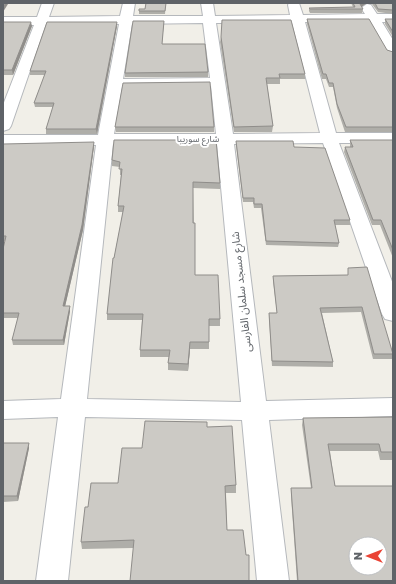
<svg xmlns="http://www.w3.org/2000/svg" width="396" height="584" font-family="'Golos Text','Noto Sans Arabic',sans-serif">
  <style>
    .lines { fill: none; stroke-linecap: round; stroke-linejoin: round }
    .minor-casing { stroke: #b5b8bc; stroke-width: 2 }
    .minor { fill: #fff; fill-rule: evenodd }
    .wall { fill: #afaea9 }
    .shaded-wall { fill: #8f8d8a }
    .building { fill: #cccac5; stroke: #8f8d8a; fill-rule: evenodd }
    .labels { text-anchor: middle; stroke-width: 4; stroke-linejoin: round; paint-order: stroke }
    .far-street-label { font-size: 9px; fill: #5f6368; stroke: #fff }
    .street-label { font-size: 11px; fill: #5f6368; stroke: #fff }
  </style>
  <rect width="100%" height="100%" fill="#f1efe8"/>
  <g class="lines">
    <!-- minor casing -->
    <g class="minor-casing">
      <path id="minor" d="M42 3H54L49 17 120 16 123 3H135L133 16H203L201 3H213L215 16 290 15 288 5 289 3H299L303 15 365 14 361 8 367 4 371 5 377 14H393V22H382L393 40V55L388 54 369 22H305L336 133H393V143H339L393 284V321L385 319 382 314 323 143 234 144 266 401 393 398V416L269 420 289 581H257L242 420 85 417 68 581H36L58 417 3 419V401L61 399 96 145H3V135H98L119 24H46L11 126 9 129 3 131V105L34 25H3V17H37ZM203 23 210 78 123 79 132 24ZM216 23H292L320 133 233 134ZM211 86 216 134H114L122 87ZM113 144H217L241 402 87 399Z"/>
    </g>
    <!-- minor -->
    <use href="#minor" class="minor"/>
  </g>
  <!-- wall -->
  <path class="wall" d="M146 3H166L165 14H139V11L145 9Z
    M351 3H367L361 6 363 9 362 13H310L309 11V8L353 7Z
    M369 3H393V14L378 12 372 4Z
    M307 19 387 50 393 52V132H345L337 108 333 87H329L326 79H322L307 24Z
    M385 19H393V37L385 24Z
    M164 21 162 44 208 72V77H125V73Z
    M3 22 32 26 13 75H3Z
    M117 26 97 134H46V129L53 107H35L34 103 45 75H30V71Z
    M221 37 305 74V79H280V84H267L273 126 272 132H234L220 42Z
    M115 127H214V132H116Z
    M350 140H393V258L380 225H372L344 152 345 147H350Z
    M236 141 294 147 350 220V225H335L339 243 338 247 266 245 261 208H254L253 202H243L236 145Z
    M3 144 94 146 83 230 65 306 70 311 64 345H13L12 340 18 318H3V249L5 241H3Z
    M112 160 220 183V189L193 188 195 275 220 319V326H209V349H190L188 371 168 370V363L169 357H140V350L142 320H107V314L114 258 123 212H118V206L121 175H120V167L112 166Z
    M348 268 393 352V359H373L361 312 322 313 333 362V367L272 366 269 318V313H277L273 281V276L348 275Z
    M393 417V460H380L378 451H330L335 486 393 581H297L291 496V488H311L302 425 303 418Z
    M207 427 236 485V493H226L227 530 133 548 82 549 81 542 88 507 118 483 142 448Z
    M3 443 29 448 18 501 3 502Z"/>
  <!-- shaded-wall -->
  <path class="shaded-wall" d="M5 3H7L8 4 3 12V7Z
    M361 3H367L360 8V4Z
    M31 22 32 26 13 75 12 70Z
    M117 22V26L97 134 96 129Z
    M94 142V146L83 230 64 311 63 306Z
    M70 306V311L64 345 63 340Z
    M190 342V349L188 371V364Z
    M29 443V448L18 501 17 496Z"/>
  <!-- building -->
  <path class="building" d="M3 3H5L3 7Z
    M146 3H166L165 11H139V9H145Z
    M353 3H361L360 4 363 9H310L309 8 355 7Z
    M375 3H393V10L378 9Z
    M307 19H369L387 50 393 52V127H346L337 104 333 83H329L326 74H323Z
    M385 19H393V32Z
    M222 20H291L305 74H279L280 78H266L273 126 234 127 221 37Z
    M133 21H164L162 44H205L208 72 125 73Z
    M3 22H31L12 70H3Z
    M47 22H117L96 129H46L54 103H34L46 71H30Z
    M210 82 214 127H115L123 83Z
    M114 140H216L220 183 193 182V223H195V275H218L220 319H209V342H190L188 364 168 363 170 350H140L143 314H107L113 258H114L124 206H118L122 169H119L120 162 112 160Z
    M350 140H393V250L381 220H373L345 147H353Z
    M236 141H293L294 147 325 148 350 220H334L339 243 266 241 262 204H254V198H243Z
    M94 142 82 225 63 306H70L63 340H12L19 313H3V249L6 236H3V144Z
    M367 267 393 354H374L362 307 320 308 333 362 272 361 269 313H277L273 276 348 275V268Z
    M393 417V452H381L379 444H328L335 486H393V581H298L291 488H312L303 418ZM356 544H380V568H356Z
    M145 421 207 422V427L232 426 236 485 225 486 227 530H243L246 555H249V581H130L134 540 81 542 85 507H88L91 483H118L122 448H142Z
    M3 443H29L17 496H3Z"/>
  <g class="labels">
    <!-- far-street labels -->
    <g class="far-street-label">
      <text x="198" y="142">شارع سوريبا</text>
    </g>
    <!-- street labels -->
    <g class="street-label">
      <text transform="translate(241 292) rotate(-96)" y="4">شارع مسجد سلمان الفارسى</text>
    </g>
  </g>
  <!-- border -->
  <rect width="396" height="584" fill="none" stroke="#5f6368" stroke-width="8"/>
  <!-- north arrow -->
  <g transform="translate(368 556) rotate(270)"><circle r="19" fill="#ffffff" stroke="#bfc1c3"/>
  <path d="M0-3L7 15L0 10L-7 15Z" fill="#ea4335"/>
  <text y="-6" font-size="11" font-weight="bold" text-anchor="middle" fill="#5f6368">N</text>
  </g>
</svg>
